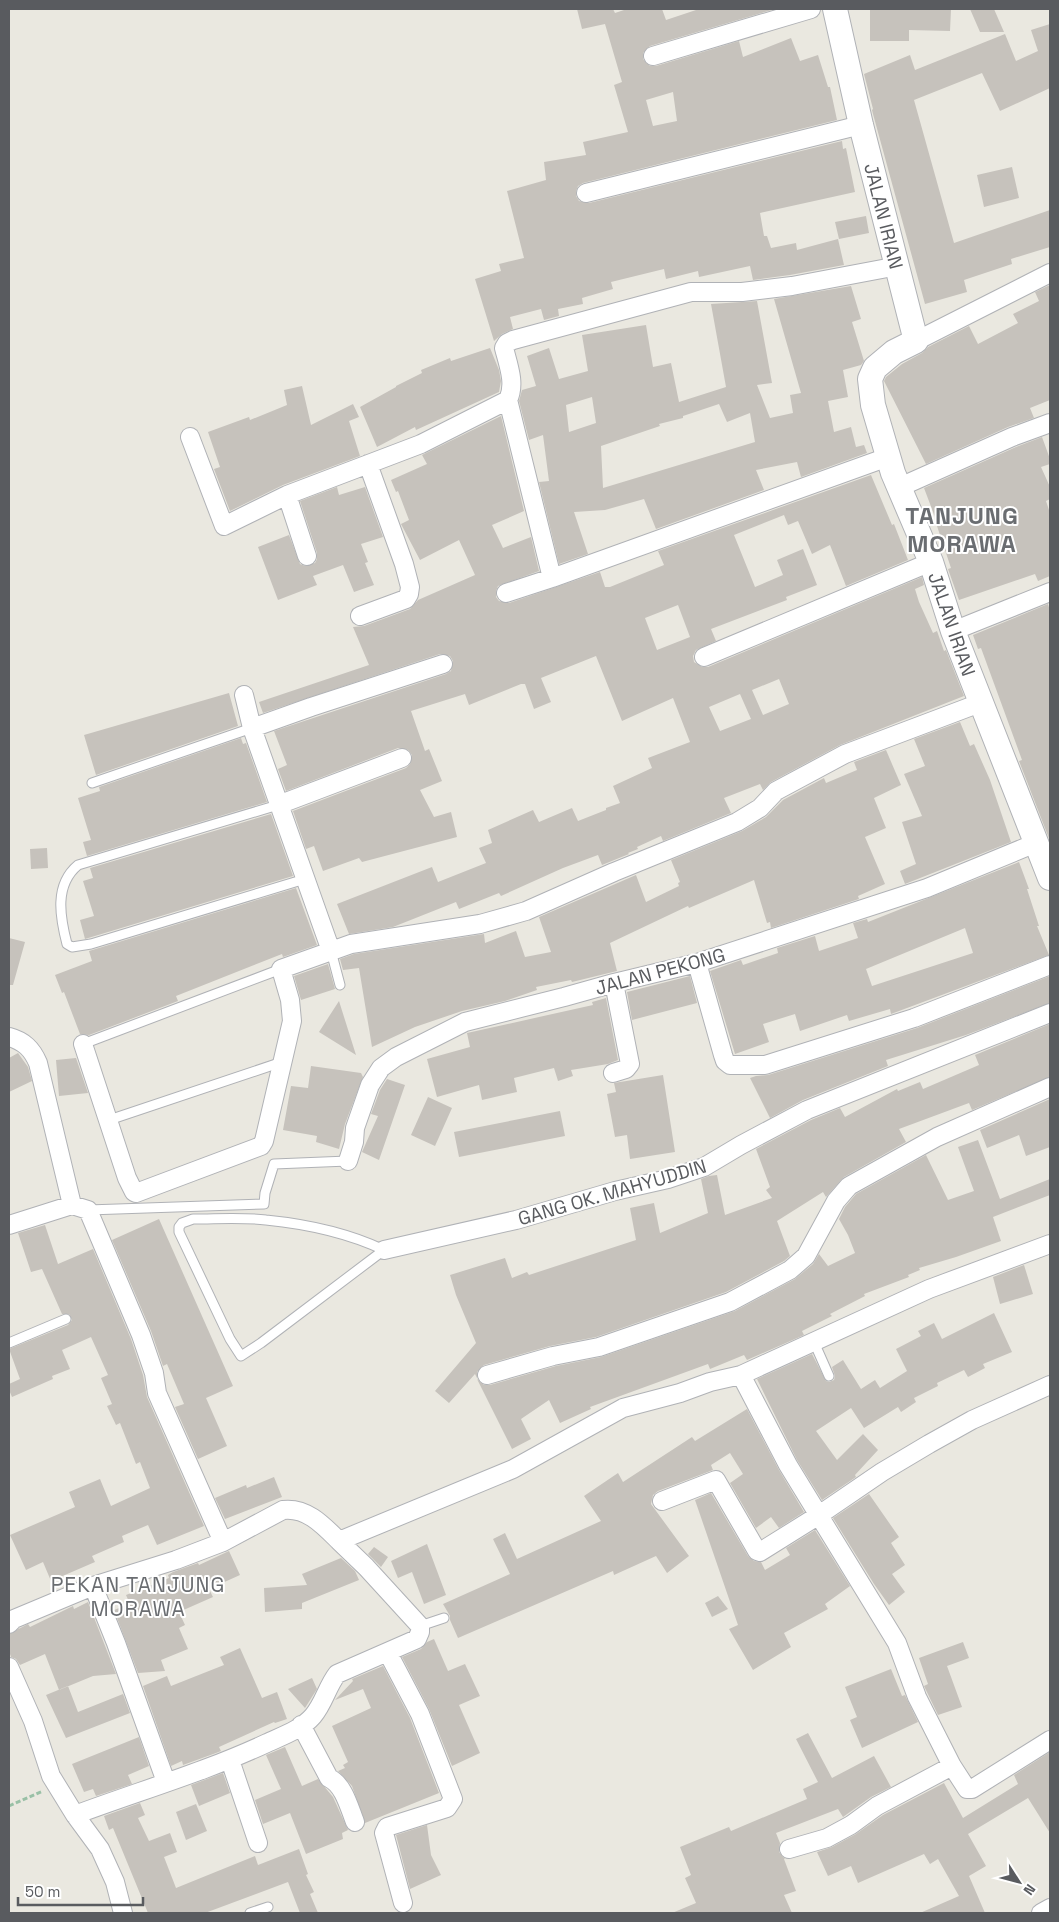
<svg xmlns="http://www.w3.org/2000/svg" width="1059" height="1922" font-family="'Space Grotesk',sans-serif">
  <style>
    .building { fill: #c6c2bc; fill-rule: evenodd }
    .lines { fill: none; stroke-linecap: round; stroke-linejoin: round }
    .lane-casing { stroke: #b0b2b6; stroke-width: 11 }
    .street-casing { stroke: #b0b2b6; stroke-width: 20 }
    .secondary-casing { stroke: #b0b2b6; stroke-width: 26 }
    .path { stroke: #99c0a6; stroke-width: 3; stroke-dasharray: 5 2.5; stroke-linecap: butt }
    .lane { stroke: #fff; stroke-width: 9 }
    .street { stroke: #fff; stroke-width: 18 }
    .secondary { stroke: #fff; stroke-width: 24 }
    .labels { text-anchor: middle; stroke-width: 4; stroke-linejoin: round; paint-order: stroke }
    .street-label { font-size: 19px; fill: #595b5f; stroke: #fff }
    .quarter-label { font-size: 21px; letter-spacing: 1px; fill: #6a6d71; stroke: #fff }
    .district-label { font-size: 24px; font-weight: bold; letter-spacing: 1px; fill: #6a6d71; stroke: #fff }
  </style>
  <rect width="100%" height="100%" fill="#eae8e0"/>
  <!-- building -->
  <path class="building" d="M577 9H613L615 13 627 9H662L666 20 699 9H775L650 46 643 53V59L650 66H656L739 41 743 57 791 38 800 61 818 55 828 87H830L837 120 583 183 578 186 576 191V196L579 201 589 203 842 141 843 149 846 148 855 192 760 213 764 236H767L771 248 796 243 797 250 838 239 844 265 790 275 753 280 750 266 699 277 698 271 666 279 664 269 611 282 613 289 582 298 583 304 558 309 559 316 544 320 541 309 510 317 513 329 502 334 494 341 475 279 501 271 499 264 524 258 507 191 546 180 544 162 586 155 583 142 628 132 614 85 622 82 605 24 582 29ZM673 92 677 121 653 126 646 100Z
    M870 9H951L950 31 909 30V41H870Z
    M970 9H994L1004 32H980Z
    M1050 24V88L1000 111 982 73 914 100 954 243 1050 210V247L1011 259 1012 264 964 280 967 292 925 304 873 114 872 110 873 109 864 74 910 55 915 70 1005 34 1016 61 1038 51 1031 30Z
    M1012 167 1019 198 984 207 977 175Z
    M866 216 869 233 839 239 835 222Z
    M1050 285V400L1030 408 1034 418 1008 427 926 464 884 381 886 377 902 364 922 353 928 347 969 326 978 344 1018 323 1013 314 1039 301 1035 292Z
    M851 286 861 319 852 322 864 361 861 365 843 370 848 397 828 401 834 432 851 427 856 447 864 445 867 453 801 477 797 462 756 470 764 490 656 529 644 499 605 510 574 512 588 554 559 564 539 482 549 481 543 435 529 440 519 401 522 390 536 386 527 356 549 348 559 379 588 371 582 335 646 325 653 367 671 363 679 402 726 387 711 304 757 301 772 383 757 385 770 418 793 413 790 395 801 393 774 299ZM592 397 596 423 569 432 566 405ZM719 404 727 422 750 413 755 442 603 488 601 446 660 426 659 424 683 418V416Z
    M490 348 499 370 501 381 499 392 416 430 415 427 377 447 360 407 396 387V386L422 373 421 370 450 358 451 361Z
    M302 386 311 425 353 404 359 417 349 421 360 456 283 485 230 511 214 469 220 467 208 432 249 417 250 420 287 405 284 390Z
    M501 416 524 511 492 525 503 548 531 537 539 571 498 586 496 591V597L499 601 509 603 600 572 605 587H610L664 565 658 551 871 475 892 525 894 524 908 560 846 586 830 545 812 554 798 521 788 525 784 515 734 535 755 587 783 575 777 560 803 549 817 585 786 597 787 600 711 629 716 641 696 650 693 656 694 662 702 667H708L922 577 924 585 915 589 919 602 933 633 937 631 944 651 946 650 964 696 840 745 771 782 763 790 760 784 724 798 731 813 663 841 661 836 637 847 638 849 628 853 629 854 602 865 598 855 563 868 501 896 499 893 459 909 456 902 393 927 349 934 337 904 432 867 438 882 486 863 479 848 492 843 488 830 533 810 539 822 572 808 578 821 606 810V808L620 803 613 786 652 768 648 758 690 742 673 698 622 721 596 656 541 678 551 702 534 709 525 684H521L469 705 465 694 411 711 425 751 429 749 442 781 420 790 434 817 451 812 457 837 362 862 359 858 323 871 314 846 306 849 293 811 406 768 410 764 412 755 408 750 398 748 286 791 278 769 287 765 274 731 446 674 451 671 453 661 450 656 440 654 263 713 259 702 369 665 353 627 364 626 410 609 418 600 475 575 459 540 420 560 401 524 409 520 398 491 396 492 391 480 427 464 422 455ZM678 605 690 637 657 650 645 618ZM779 679 789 704 763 715 752 690ZM740 694 751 719 720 731 709 707Z
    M1042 437 1050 459V464L1041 467 1050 487V499L1046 501 1050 513V576L1038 581 1035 574 959 600 948 569 951 568 937 526 938 525 924 488 1016 447Z
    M337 487 339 495 365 487 383 537 361 544 368 562 365 563 374 585 354 592 343 565 313 576 317 585 278 600 258 547 289 535 300 564 305 566 315 563 317 559V553L300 501Z
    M1048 604 1050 611V841L1019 761 1022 760 981 648 978 649 973 635Z
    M229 693 238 726 96 775 84 735Z
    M960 722 970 746 974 744 990 780 1011 842 905 884 900 871 916 864 902 822 922 816 904 774 925 766 914 739Z
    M241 738 243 744 246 743 267 802 87 856 83 842 91 840 78 798 100 791 99 787Z
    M886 750 901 785 874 798 886 828 865 837 885 884 858 896 859 899 771 928 770 922 767 923 754 880 689 908 688 906 610 943 617 971 572 982 571 980 536 987 537 990 505 1001 462 1011 415 1027 372 1047 359 968 343 970 340 959 354 954 484 934 485 943 516 931 525 957 551 952 539 917 636 875 646 902 679 886 678 883 680 882 671 860 742 831 766 817 783 800 824 778 826 783 857 770 854 762Z
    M271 814 293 876 85 939 80 920 94 916 83 881 93 878 90 868Z
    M47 848 48 868 31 869 30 849Z
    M1019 862 1029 889H1027L1039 926H1037L1049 955 891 1014 890 1009 849 1021 847 1015 800 1031 795 1014 763 1024 769 1042 735 1054 710 971 741 960 743 965 778 953 777 948 815 936 819 951 858 938 853 923 867 919 868 922ZM965 928 973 953 872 986 866 969Z
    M296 888 317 945 283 957 282 954 176 996 178 1001 89 1035 80 1034 64 992 62 993 55 975 92 961 89 951Z
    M9 938 25 942 13 985H9Z
    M328 964 335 989 301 1000 294 976Z
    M690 976 697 1003 632 1020 627 992Z
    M1050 976V1003L966 1035 886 1060 888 1066 803 1100 770 1118 750 1078 756 1076 768 1075 917 1028Z
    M606 998 618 1060 608 1064 571 1070 573 1076 558 1081 554 1068 514 1078 517 1092 482 1100 479 1085 437 1097 427 1059 470 1047 467 1033 593 1005 592 1002Z
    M339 1001 356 1055 319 1032Z
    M1050 1024V1077L972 1110 969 1103 899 1129 906 1142 844 1177 826 1197 823 1192 777 1221 790 1256 784 1261 726 1292 596 1337 550 1346 484 1365 477 1372V1378L475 1374 449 1403 435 1391 476 1343 456 1295 450 1275 505 1258 512 1278 527 1272 529 1275 636 1240 630 1208 654 1203 660 1233 708 1213 701 1179 709 1176 717 1175 725 1215 772 1198 766 1190 770 1187 756 1149 811 1120 840 1108 845 1117 897 1089 898 1091 920 1082 923 1089 979 1065 975 1055Z
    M18 1053 28 1067 32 1081 9 1092V1058Z
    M76 1058 88 1093 59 1096 56 1060Z
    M311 1066 361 1073 363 1077 345 1124 339 1149 316 1142 317 1136 283 1130 291 1086 308 1088Z
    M663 1075 675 1152 630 1159 627 1135 615 1137 607 1094 616 1092 614 1083Z
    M387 1079 405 1085 379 1160 362 1152 378 1116 371 1114 380 1090Z
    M428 1097 452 1108 435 1146 411 1135Z
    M1050 1099V1147L1026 1156 1019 1135 987 1148 980 1130Z
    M560 1111 565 1136 459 1157 454 1132Z
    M978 1140 1000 1199 1050 1179V1195L993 1217 1001 1241 956 1257 919 1268 920 1270 908 1275 909 1277 864 1294 865 1296 830 1314 832 1316 802 1331 804 1335 747 1360 744 1355 710 1369 708 1364 590 1407 591 1409 560 1423 549 1400 521 1419 531 1439 512 1449 477 1379 484 1385H490L556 1366 601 1357 735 1311 795 1279 813 1264 819 1254 828 1266 855 1253 848 1235 839 1219 845 1207 856 1194 926 1155 948 1200 974 1191 958 1147Z
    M159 1219 233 1386 206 1398 227 1446 198 1459 175 1407 184 1404 167 1364 163 1366 151 1331 112 1240Z
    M45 1225 58 1264 93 1249 131 1339 143 1375 147 1397 204 1526 157 1545 148 1525 122 1536 124 1542 92 1556 95 1562 51 1581 43 1562 26 1570 10 1535 75 1507 69 1492 100 1479 111 1506 150 1488 140 1462 136 1464 120 1423 116 1425 107 1406 112 1404 101 1378 108 1375 91 1337 62 1350 70 1369 52 1376 53 1379 12 1397 9 1390V1384L20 1379 9 1349 68 1325 72 1320 69 1314H62L42 1269 31 1272 18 1233Z
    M1024 1265 1033 1294 1000 1304 993 1277Z
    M994 1313 1012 1352 983 1364 985 1368 968 1377 964 1370 937 1383 938 1386 914 1398 916 1402 901 1412 898 1407 864 1428 851 1408 816 1431 837 1460 863 1434 878 1450 855 1475 856 1477 822 1500 797 1460 757 1379 812 1354 826 1381 829 1382 834 1380 835 1376 832 1367 843 1360 861 1389 875 1380 880 1388 907 1371 896 1349 921 1336 918 1331 934 1323 942 1339Z
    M747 1409 779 1470 804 1512 779 1528 771 1517 756 1528 730 1483 743 1474 730 1453 711 1465 713 1470 658 1491 653 1495 651 1504 689 1556 667 1573 656 1556 614 1575 613 1571 458 1638 450 1620V1616L443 1604 510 1574 493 1539 505 1533 517 1559 601 1521 584 1496 618 1473 623 1482 692 1437 695 1441Z
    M274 1477 282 1497 225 1519 215 1498 246 1485 247 1488Z
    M711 1493 748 1556 754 1561 761 1562 765 1570 790 1555 786 1548 815 1530 850 1586 825 1604 828 1609 784 1633 791 1647 753 1670 729 1629 738 1625 695 1500Z
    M869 1494 899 1537 891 1543 905 1565 892 1574 905 1592 889 1605 874 1584 833 1518Z
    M427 1544 446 1595 424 1604 412 1572 398 1578 391 1561Z
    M374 1547 388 1557 381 1567 368 1554Z
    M229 1551 240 1575 209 1589 213 1597 179 1612 185 1625 179 1628 188 1649 161 1660 165 1671 138 1673 114 1610 130 1604 126 1595 169 1578 168 1575 173 1572 198 1563 199 1565Z
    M341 1558 355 1571 359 1580 302 1603V1609L265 1612 264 1588 307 1585 302 1574Z
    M718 1596 728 1609 712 1617 705 1603Z
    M88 1602 116 1674 93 1676 59 1690 45 1654 20 1665 16 1659 11 1657 9 1651V1634L28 1624 30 1627 73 1606 74 1609Z
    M434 1639 448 1671 465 1664 480 1696 459 1705 480 1753 452 1766 429 1709 402 1657 421 1649 427 1642Z
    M963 1642 969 1658 947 1666 962 1707 938 1715 924 1686 928 1684 919 1658Z
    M240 1648 262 1698 277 1692 287 1719 275 1723 274 1722 219 1747 221 1751 216 1753 183 1765 182 1761 171 1766 143 1686 167 1676 171 1686 224 1665 220 1657Z
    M383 1666 410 1718 439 1793 365 1823 352 1786 338 1771 345 1768 343 1765 348 1762 332 1726 371 1708 363 1689 335 1700 353 1681 352 1679Z
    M891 1669 902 1696 905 1695 918 1722 862 1748 850 1720 857 1717 845 1687Z
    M312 1678 317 1689 305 1708 288 1689Z
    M68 1686 78 1712 123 1694 130 1713 66 1738 46 1695Z
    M808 1733 832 1778 874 1756 891 1787 871 1797 843 1817 838 1809 776 1833 780 1843 779 1852 785 1859H784L796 1891 784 1895 792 1913H672L696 1903 685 1878 691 1875 680 1847 729 1827 731 1831 807 1799 803 1789 818 1782 796 1739Z
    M139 1737 149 1766 128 1775 132 1784 96 1796 93 1789 84 1792 72 1764Z
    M285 1747 302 1786 318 1779 333 1797 348 1830 342 1833 343 1839 306 1854 290 1813 263 1824 255 1800 281 1789 266 1755Z
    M1050 1752V1833L1028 1798 968 1834 986 1866 969 1876 985 1913H920L959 1896 938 1859 930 1864 924 1854 858 1883 851 1866 828 1876 817 1852 832 1847 856 1834 883 1815 944 1783 963 1818 1018 1784 1014 1775Z
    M223 1773 230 1793 199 1806 191 1785Z
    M140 1803 145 1815 138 1818 149 1841 170 1833 177 1852 164 1857 176 1888 255 1856 258 1865 299 1849 308 1874 306 1875 314 1892 310 1894 318 1913H300L288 1882 205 1913H148L113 1828 109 1830 104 1816Z
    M196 1804 207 1831 186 1840 176 1812Z
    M427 1825 431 1855 441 1875 410 1889 396 1835Z"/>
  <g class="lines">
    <!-- lane casing -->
    <g class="lane-casing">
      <path id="lane" d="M92 783 252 728
        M278 805 78 865C54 885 60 917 67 944L72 947 91 944 305 879
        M331 951 340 985
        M83 1044 281 969
        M109 1120 282 1062
        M88 1210 264 1204 265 1193 274 1164 348 1161
        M193 1219C217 1219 242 1217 266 1220 306 1224 346 1232 384 1250L261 1343 241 1356 230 1339 179 1232V1227L182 1223Z
        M814 1342 829 1376
        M9 1343 66 1319
        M420 1626 444 1618
        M250 1913 268 1907"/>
    </g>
    <!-- street casing -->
    <g class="street-casing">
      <path id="street" d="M653 56 811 9
        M586 193 861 125
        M916 341 1050 273
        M508 400C516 384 508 364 504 348L507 343 513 340 691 292H742L792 286 898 266
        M190 437 224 526 287 495 421 444 508 400 552 578
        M900 487 1012 437 1050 423
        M287 495 307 556
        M506 593 552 578 888 457
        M360 616 406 599 409 594 410 587 404 564 368 464
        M953 631 1050 592
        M704 657 931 562
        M244 695 252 728 331 951
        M252 728 311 707 443 664
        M278 805 402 758
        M697 963 723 1055 725 1061 730 1065H765L914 1018 1050 965
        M9 1037C24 1041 32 1049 38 1063L72 1205
        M83 1044 127 1178 134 1192 136 1193 261 1146 264 1141 292 1021 290 1000 281 969 351 944 480 924 526 911 614 872 737 822 760 808 776 791 845 754 980 703
        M613 1073 626 1069 630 1064 614 983
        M348 1161 354 1142 355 1128 370 1085 381 1068 396 1057 465 1022 564 997 614 983 697 963 927 888 1036 843
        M9 1225 72 1205 88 1210 141 1335 154 1373 157 1393 223 1542
        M384 1250 516 1220 615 1191 668 1179 704 1167 741 1145 807 1110 1050 1013
        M487 1375 553 1356 599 1347 730 1302 790 1270 806 1256 836 1201 849 1186 937 1137 1050 1087
        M741 1375 788 1465 897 1643 917 1697 952 1766 967 1789H972L1050 1740
        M662 1501 716 1480 757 1551 760 1552 819 1515 882 1472 929 1444 972 1420 1050 1385
        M93 1586 116 1643 166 1782
        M9 1624 14 1619 93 1586 176 1560 223 1542 283 1510C307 1507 324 1526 339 1541L513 1469 623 1408 680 1393 710 1382 741 1375 929 1289 1050 1244
        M388 1653 420 1714 453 1799 447 1808 387 1827 384 1833 403 1903
        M9 1667 33 1721 51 1776 75 1815 100 1849 115 1882 123 1913
        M301 1725 329 1778C344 1785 349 1807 355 1822
        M230 1760 258 1843
        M75 1815C139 1791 205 1772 267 1743 282 1736 302 1729 313 1716 324 1703 327 1687 337 1674L417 1639 420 1632V1626L366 1567 339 1541
        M789 1849 827 1838 851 1825 877 1806 952 1766
        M1041 1913 1050 1908"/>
    </g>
    <!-- secondary casing -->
    <g class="secondary-casing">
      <path id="secondary" d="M835 9 861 125 916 341 894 352 875 368 870 379 873 405 893 473 931 562 953 631 1050 878"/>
    </g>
    <!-- path -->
    <path class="path" d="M9 1806 43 1791"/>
    <!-- lane -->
    <use href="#lane" class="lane"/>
    <!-- street -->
    <use href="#street" class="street"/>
    <!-- secondary -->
    <use href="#secondary" class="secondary"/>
  </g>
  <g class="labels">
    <!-- street labels -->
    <g class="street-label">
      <text transform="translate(884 216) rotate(76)" y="7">JALAN IRIAN</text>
      <text transform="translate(952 624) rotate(71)" y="7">JALAN IRIAN</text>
      <text transform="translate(660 971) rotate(-15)" y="7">JALAN PEKONG</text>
      <text transform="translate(612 1192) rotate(-16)" y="7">GANG OK. MAHYUDDIN</text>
    </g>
    <!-- quarter labels -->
    <g class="quarter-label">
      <text x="138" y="1592">PEKAN TANJUNG<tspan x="138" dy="24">MORAWA</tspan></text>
    </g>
    <!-- district labels -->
    <g class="district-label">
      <text x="962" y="524">TANJUNG<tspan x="962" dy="28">MORAWA</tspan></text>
    </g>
  </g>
  <!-- border -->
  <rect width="1059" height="1922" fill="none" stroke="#595b5f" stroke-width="20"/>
  <!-- north arrow -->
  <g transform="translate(1019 1882) rotate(126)" stroke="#ffffff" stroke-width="4" paint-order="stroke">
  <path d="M0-4L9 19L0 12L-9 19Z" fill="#595b5f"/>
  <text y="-8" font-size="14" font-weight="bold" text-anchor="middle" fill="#595b5f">N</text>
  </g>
  <!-- scale -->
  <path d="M18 1897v8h125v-8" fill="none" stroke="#595b5f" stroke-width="2.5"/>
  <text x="25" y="1897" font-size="15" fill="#595b5f" stroke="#ffffff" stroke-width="4" paint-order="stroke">50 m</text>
</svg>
